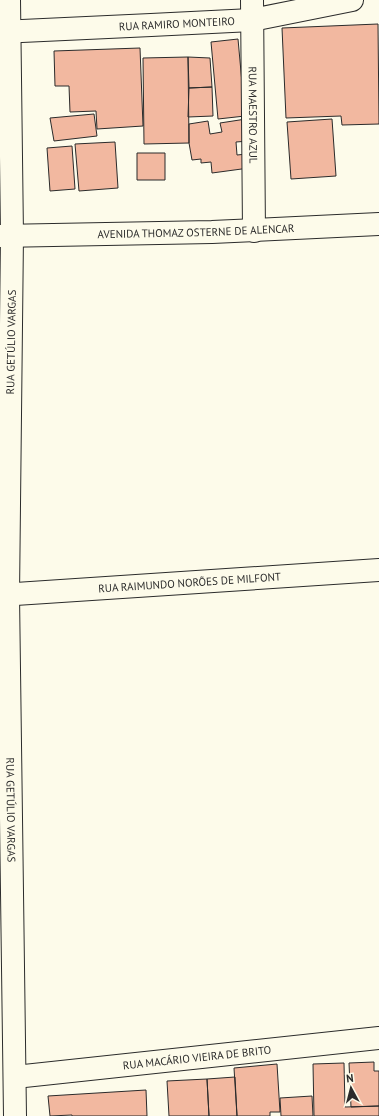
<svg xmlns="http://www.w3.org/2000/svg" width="379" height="1116" font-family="'PT Sans',sans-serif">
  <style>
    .building { fill: #f2b8a0; stroke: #2b2b2b }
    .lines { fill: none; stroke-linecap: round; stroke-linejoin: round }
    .minor-casing { stroke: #2b2b2b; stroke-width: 24 }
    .highway-casing { stroke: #2b2b2b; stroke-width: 24 }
    .minor { stroke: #fdfbea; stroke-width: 22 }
    .highway { stroke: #fdfbea; stroke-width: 22 }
    .labels { text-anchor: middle; stroke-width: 3; stroke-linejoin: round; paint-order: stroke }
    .street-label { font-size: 11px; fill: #2b2b2b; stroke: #fdfbea }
  </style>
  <rect width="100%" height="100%" fill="#fdfbea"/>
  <!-- building -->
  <path class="building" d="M378 24 379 124 342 125 341 116 286 118 282 28Z
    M238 39 245 116 218 119 211 42Z
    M140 48 143 126 97 129 96 111 70 112 69 86H55L54 51Z
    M188 57 210 58 212 87 189 88Z
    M188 57 189 143 144 144 143 58Z
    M212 87 213 116 188 117 189 88Z
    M94 114 97 136 54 141 50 118Z
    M246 119 249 141 236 142 237 155 247 154 249 168 212 173 211 162 201 163V159L192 160 189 143V124L208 121 210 134 222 132 220 123Z
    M332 119 336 176 291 179 287 122Z
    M115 142 118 188 79 191 75 144Z
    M72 146 75 189 50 191 47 148Z
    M137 153H165V180H137Z
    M374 1062V1071H379V1106L351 1107 349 1063Z
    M344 1063 345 1107 379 1106V1116H314L313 1064Z
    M277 1064 280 1112H270V1116H237L234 1068Z
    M235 1077 237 1116H209L207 1079Z
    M207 1079 209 1116H169L167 1081Z
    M146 1090 147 1116H72V1115L50 1116 48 1096Z
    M312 1096 313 1116H281L280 1098Z"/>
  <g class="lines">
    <!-- minor casing -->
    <g class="minor-casing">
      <g id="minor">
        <path id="s1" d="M9 0 12 235 8 595 15 1116"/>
        <path id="s2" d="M252 0 254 231"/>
        <path id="s3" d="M0 32 151 25 252 20 352 0"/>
        <path id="s4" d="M0 595 379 570"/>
        <path id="s5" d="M15 1077 379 1038"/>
      </g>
    </g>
    <!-- highway casing -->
    <g class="highway-casing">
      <g id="highway">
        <path id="s6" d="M0 236 212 232 379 224"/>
      </g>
    </g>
    <!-- minor -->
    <use href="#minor" class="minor"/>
    <!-- highway -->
    <use href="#highway" class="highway"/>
  </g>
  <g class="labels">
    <!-- street labels -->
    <g class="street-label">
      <text dy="4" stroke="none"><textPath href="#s3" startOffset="177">RUA RAMIRO MONTEIRO</textPath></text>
      <text dy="4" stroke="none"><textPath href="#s2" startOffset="115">RUA MAESTRO AZUL</textPath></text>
      <text dy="4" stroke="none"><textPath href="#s6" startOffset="196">AVENIDA THOMAZ OSTERNE DE ALENCAR</textPath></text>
      <text transform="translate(11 342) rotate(-89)" y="4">RUA GETÚLIO VARGAS</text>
      <text dy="4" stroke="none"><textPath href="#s4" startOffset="190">RUA RAIMUNDO NORÕES DE MILFONT</textPath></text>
      <text dy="4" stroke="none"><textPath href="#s1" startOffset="810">RUA GETÚLIO VARGAS</textPath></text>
      <text dy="4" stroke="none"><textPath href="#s5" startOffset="183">RUA MACÁRIO VIEIRA DE BRITO</textPath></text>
    </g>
  </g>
  <!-- north arrow -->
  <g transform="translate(351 1088) rotate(353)" stroke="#fdfbea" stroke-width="3" paint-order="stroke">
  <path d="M0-3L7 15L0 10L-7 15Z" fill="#2b2b2b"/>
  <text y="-6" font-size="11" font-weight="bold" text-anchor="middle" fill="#2b2b2b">N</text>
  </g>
</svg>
